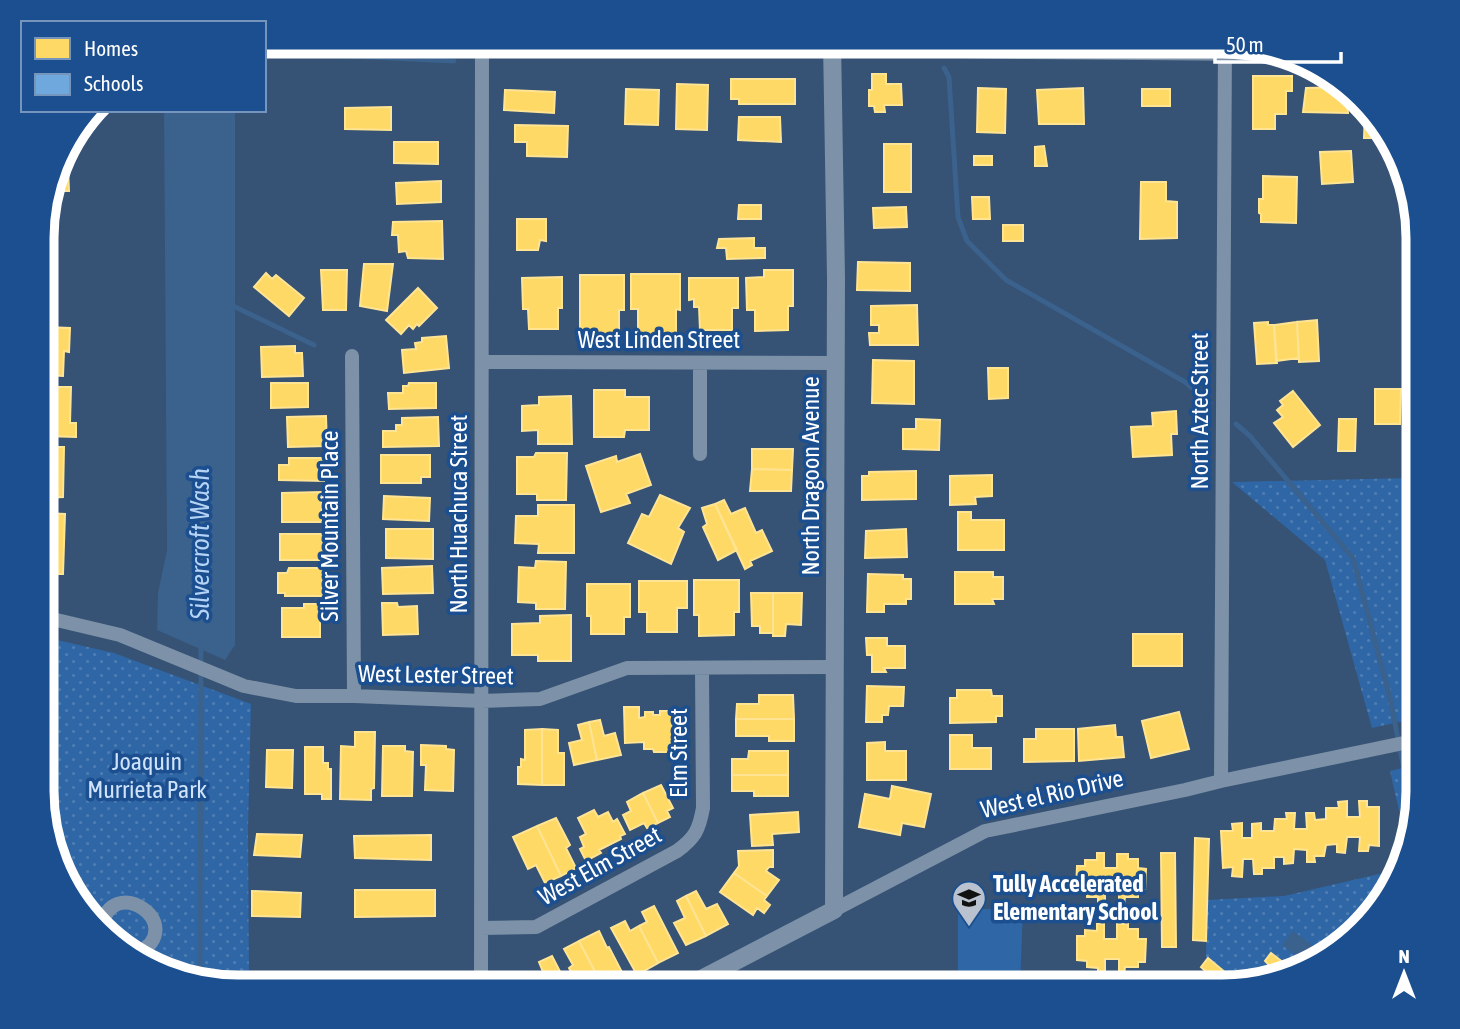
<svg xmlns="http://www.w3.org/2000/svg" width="1460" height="1029" font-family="'Asap Condensed',sans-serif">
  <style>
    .grass { fill: url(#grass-dots) }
    .pitch { fill: #2f66a5 }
    .water { fill: #3b618d }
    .homes { fill: #ffd966; stroke: #ffe494; stroke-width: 2 }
    .schools { fill: #6fa8dc; stroke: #9ac2e6; stroke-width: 2 }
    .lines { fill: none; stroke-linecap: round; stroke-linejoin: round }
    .stream { stroke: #3b618d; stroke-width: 5 }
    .minor { stroke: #7d92a8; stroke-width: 14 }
    .tertiary { stroke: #7d92a8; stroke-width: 18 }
    .labels { text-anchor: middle; stroke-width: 7; stroke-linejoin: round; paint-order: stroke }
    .street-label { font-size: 24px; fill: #fff; stroke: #1b4f8f }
    .park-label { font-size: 24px; fill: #cfe3fa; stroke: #1b4f8f }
    .poi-label { font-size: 24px; font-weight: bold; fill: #fff; stroke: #1b4f8f; text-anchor: start }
    .water-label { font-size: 26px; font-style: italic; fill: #b5d3f5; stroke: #1b4f8f }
    .rim { fill: none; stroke: #fff; stroke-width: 9 }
  </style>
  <defs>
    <pattern id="grass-dots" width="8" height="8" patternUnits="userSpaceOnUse" patternTransform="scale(1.75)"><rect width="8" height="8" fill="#2f66a5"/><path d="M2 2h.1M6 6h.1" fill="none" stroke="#4e7db2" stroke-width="1.8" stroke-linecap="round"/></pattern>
  </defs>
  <rect width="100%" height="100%" fill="#365274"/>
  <!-- grass -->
  <path class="grass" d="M1408 478 1413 719 1372 728 1325 560 1232 482Z
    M44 637 114 653 251 704 248 828 249 987H226L119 947 68 888 44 816Z
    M1418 764V803L1405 837 1390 771Z
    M1392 871 1378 910 1309 967 1238 983 1206 958 1207 900 1284 896Z"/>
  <!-- pitch -->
  <path class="pitch" d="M958 909H1023L1020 987H958Z"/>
  <!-- water -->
  <path class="water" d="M164 110H235V645L225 660 157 630 158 593 167 550Z
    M1293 931 1315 947 1305 962 1282 945Z"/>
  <!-- homes -->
  <path class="homes" d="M872 74H886V84H901L902 105H884L885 112H875L874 106H869V90H872Z
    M1253 76H1292V91H1286V114H1275V129H1253Z
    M731 79H795V104H739V99H731Z
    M677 84 708 85 707 130 676 129Z
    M1345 87 1346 89 1348 113 1303 112 1306 88Z
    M978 88 1006 89 1005 133 977 132Z
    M1083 88 1084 124H1039L1037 90Z
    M626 89 659 90 658 125 625 124Z
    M1142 89H1170V106H1142Z
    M505 90 555 92 554 113 504 110Z
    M391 107V130L345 129V108Z
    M1365 111 1387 138H1364Z
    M739 117H780L781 142 738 140Z
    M515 125 568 126 567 157 527 156V142H515Z
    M394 142H438V164L394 163Z
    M67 144 69 191H51Z
    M884 144H911V192H884Z
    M1044 146 1047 166H1035V147Z
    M1351 151 1353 182 1322 184 1320 152Z
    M974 156H992V165H974Z
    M1263 176 1297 177 1296 223 1261 222V214L1259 213V199H1263Z
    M441 181V202L397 204 396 183Z
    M1141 182H1166V201L1177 202V238L1140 239Z
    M972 197H989L990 219H973Z
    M739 205H761V219H738Z
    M906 207 907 227 874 228 873 208Z
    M517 219H546V241L540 240 538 250H517Z
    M442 221 443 259 408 258 406 251 399 252 398 235H392L393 222Z
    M1003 225H1023V241H1003Z
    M754 238V248H765V258L727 259 726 248H717L719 239Z
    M858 262 910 263V291L857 290Z
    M364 264H393L387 311 360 306Z
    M321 270H347L346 310H323Z
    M764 270H793V306H788V330L755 331V310H747L746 278 764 277Z
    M266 273 272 279 276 275 304 298 289 316 254 287Z
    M631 274H680V310L676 309V335H638V309H631Z
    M580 275H624V310H619V335H580Z
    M562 277V308H558V329H529L528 309H523L522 278Z
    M689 278H738V308H732V330H700L699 307H694V299L689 300Z
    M418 288 437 308 419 326 417 324 413 329 409 325 401 334 386 320Z
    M917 305 918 345H870L869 333H879V325H871V306Z
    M1317 320 1319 361 1299 362 1297 322Z
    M1268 322V325H1274L1277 363 1257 364 1254 323Z
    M1297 322 1299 358 1276 361 1274 325Z
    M45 327 70 328 69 352 64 351 63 376 44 375Z
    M446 336 449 368 404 373 402 350 416 349 415 343 422 342V338Z
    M295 346V353H302L303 376 262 377 261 347Z
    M873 360 914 361V404L872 403Z
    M988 368H1008V398L989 399Z
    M271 383H308V407L271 408Z
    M409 383H436V408L389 409 388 393H403V386H408Z
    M44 387H71L70 423H76V437L44 436Z
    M1375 389H1401L1400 424H1375Z
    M594 390H625V397H649V430H625L624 437H594Z
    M1293 391 1320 425 1293 447 1274 423 1283 417 1277 410 1283 405 1280 401Z
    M571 396 572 444H538V430L522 431V406L539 405V397Z
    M1176 411 1177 434H1171L1172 455 1133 457 1131 427 1153 426 1152 413Z
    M326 416 327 446 288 447 287 417Z
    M438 417 439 446 383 447V431H396V425H402V418Z
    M916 419 940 420 939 450 903 449V429H916Z
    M1339 419H1356L1355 451H1338Z
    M44 447H64L63 497 44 498Z
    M752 449H793L792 470 752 469Z
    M536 453H567L566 500H537V494H517V457H534Z
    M640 454 651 485 626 494 630 503 601 512 586 466 616 456 617 462Z
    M381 455H430V477H421V483H381Z
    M289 458H324V481L279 480V465H289Z
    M752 469 792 470 791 491H750Z
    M916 471V499L862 500V476H869V472Z
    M992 475V496L975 497 976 504 950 505V476Z
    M321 492 322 522H282V493Z
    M660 495 690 508 678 528 684 532 671 564 628 543 642 514 649 517Z
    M384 496 430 498 429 521 383 519Z
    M724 500 731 514 745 508 756 533 762 530 772 551 750 561 752 565 745 569 715 504Z
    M715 504 737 550 718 560 703 527 707 524 702 508Z
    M538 505H574V553H538L539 544 515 543 516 516H538Z
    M958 512H971V520H1004V550H958Z
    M44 513 65 514 63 574H45L46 546H44Z
    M386 529H433V559L386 558Z
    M906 529 907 557 865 558 866 531Z
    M280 534H326V560H280Z
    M536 561 566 562 565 609H536V603L518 602 519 567 535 568Z
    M432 566 433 593 383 594 382 568Z
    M289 568H326L327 596H285V593H278V573H287Z
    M955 572H993V577H1003V599H992L994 604H955Z
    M868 574 903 575V579H911V599H906V604H884V612H867Z
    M694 580H739V612H734V635L699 636V615H694Z
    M639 581H687V608H677V632H647V612H639Z
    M587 584H630V617H624V634H591V616H587Z
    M751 593H773V633H760V626H752Z
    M773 593H802L801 625 786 624 785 636H773Z
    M382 603H397L398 607 417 606 418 634 383 635Z
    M304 604H320V637H282V608H304Z
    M571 615V661H538V655H512V624L540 623V616Z
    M1133 634H1182V666H1133Z
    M866 638H887V646H905V668H884L886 672H872V655H867Z
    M867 686 904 687 903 706H889L888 715H882V722H866Z
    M957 690H991L992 696H1002V716H996V722L950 723V698H957Z
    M759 695H793L794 719H736L737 704H759Z
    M624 707H639V718L645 717V712H653V715H660V711H673L674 743H671V752H654L653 749H644V742L625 743Z
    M1179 712 1189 749 1151 758 1142 721Z
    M736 719H794V741H769V736H736Z
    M600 720 604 736 615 733 621 755 597 760 589 722Z
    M589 722 597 760 574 765 569 743 582 740 578 725Z
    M1115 725 1116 737H1122L1124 757 1079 761 1078 729Z
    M542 729V785L518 784V767H521V759L525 760V730Z
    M542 729 558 730V753H564V785H542Z
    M1036 729H1074V761L1024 762V739H1036Z
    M355 732H375L374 788 371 789V800L340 799 341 746 355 747Z
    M950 735H972V748H991V769H950Z
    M885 742V751H906V780H867V743Z
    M421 745 446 746V749L454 750 453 791 425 790 426 765H421Z
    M383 746H405V751L413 752 412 796H382Z
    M305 747H323V763H328V769H331V799H322V794H305Z
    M267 750H293L292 788 266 787Z
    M749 751H788V775H732V759H748Z
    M732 775H788V796H754V791H732Z
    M661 785 673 808 667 811 670 817 658 823 643 793Z
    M892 786 931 794 924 827 902 823 900 835 859 827 865 794 890 799Z
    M643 793 658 823 647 828 644 823 630 830 623 815 631 811 627 802Z
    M1347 801V817H1360L1359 801H1367V807H1379V846L1369 845 1368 851H1359L1360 837H1347L1345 853 1337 852V844L1326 845 1324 856H1314L1315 862H1307V850L1294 849 1293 863 1284 864V857H1274V868H1262V874H1254L1253 859H1243L1242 877 1232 876 1233 867 1223 868 1221 831H1233L1232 824 1242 823V838H1252V824L1261 823V831H1274L1275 819H1287L1286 813H1295L1294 829H1307L1306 813H1314L1315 820 1326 819V808H1339L1338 802Z
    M594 810 598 817 608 812 613 822 617 819 625 834 620 836 621 839 599 850 601 853 586 861 580 849 584 847 580 837 586 834 578 818Z
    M798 812 799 832 772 834 773 845 752 846 750 815Z
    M556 818 570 845 566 848 576 868 561 876 537 826Z
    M537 826 561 876 545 883 536 865 528 869 513 837Z
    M257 834 302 835 300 857 254 855Z
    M431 835V860L355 858 354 836Z
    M1195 838 1209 839 1206 941 1193 940Z
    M773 850V867H769L766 871 779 880 767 896 734 873 739 866 738 851Z
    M1097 853H1104V868H1117V854H1128V859H1138V868L1146 869 1145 892H1138V897H1125L1124 904H1119V889L1105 888V902H1098V897H1087V890H1076L1077 866H1085V860H1097Z
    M1161 853H1175L1176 947H1162Z
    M734 873 767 896 764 900 770 905 764 913 757 908 753 915 720 892Z
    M355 890H435V916L355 917Z
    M252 891 301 893 300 917 252 916Z
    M696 891 706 909 717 904 728 924 706 936 686 896Z
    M686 896 706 936 686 945 674 923 685 918 677 901Z
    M654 906 678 953 658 963 639 926 647 922 642 912Z
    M625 921 630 931 639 926 658 963 637 975 611 928Z
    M1097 924H1104V939H1117V924H1128V929H1138V939H1146L1145 962H1138V967H1125L1124 975 1119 974V959H1105V972H1098V968L1087 967V961L1077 960V936H1085V930L1097 931Z
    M599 931 607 948 609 947 625 978 607 987H603L579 941Z
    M579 941 603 987H579L569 968 573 965 564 949Z
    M1271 953 1293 970 1261 978 1270 966 1265 961Z
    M552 956 568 987H538L533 977 543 972 539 962Z
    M1208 958 1238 983 1224 987 1201 967Z"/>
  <!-- schools -->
  <path class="schools" d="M834 977 841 987H815Z"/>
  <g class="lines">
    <!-- stream -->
    <path class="stream" d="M264 52 454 61
      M944 68 949 77 958 217 967 241 1006 280 1185 382 1210 403
      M229 304 314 345
      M1236 424 1250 436 1353 558 1390 698 1404 770 1417 805
      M200 977 201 644"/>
    <!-- minor -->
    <path class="minor" d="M482 47H832
      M352 356 354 696
      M482 362 836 363
      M700 363V454
      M44 617 120 635 244 686 296 696H354L482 701 540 699 627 668 835 667
      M1221 781 1225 42
      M834 910 985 831 1185 790 1221 781 1418 740
      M102 927C110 872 190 923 138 954
      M481 928 536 927 677 851C695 838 699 830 703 808L702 669
      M481 987 482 42"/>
    <!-- tertiary -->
    <path class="tertiary" d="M832 47 1023 50 1259 52
      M686 987 834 910 836 278 832 42"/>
  </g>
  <!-- icons -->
  <defs>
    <g id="school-pin" transform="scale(1.75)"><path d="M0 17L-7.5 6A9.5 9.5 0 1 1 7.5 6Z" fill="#b9c2ce" stroke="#1b4f8f"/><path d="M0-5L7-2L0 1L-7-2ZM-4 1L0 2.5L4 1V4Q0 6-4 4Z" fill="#111"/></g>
  </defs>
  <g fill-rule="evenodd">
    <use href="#school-pin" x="969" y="898"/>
  </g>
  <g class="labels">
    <!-- street labels -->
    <g class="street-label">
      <text x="659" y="348">West Linden Street</text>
      <text transform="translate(1200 411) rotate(-90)" y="8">North Aztec Street</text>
      <text transform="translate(811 476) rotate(-90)" y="8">North Dragoon Avenue</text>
      <text transform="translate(459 514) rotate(-90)" y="8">North Huachuca Street</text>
      <text transform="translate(330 526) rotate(-90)" y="8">Silver Mountain Place</text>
      <text transform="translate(436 675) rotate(1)" y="8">West Lester Street</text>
      <text transform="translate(679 753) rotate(-90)" y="8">Elm Street</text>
      <text transform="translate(1052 794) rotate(-13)" y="8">West el Rio Drive</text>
      <text transform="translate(600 866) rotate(-29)" y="8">West Elm Street</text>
    </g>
    <!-- park labels -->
    <g class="park-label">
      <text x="147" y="770">Joaquin<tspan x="147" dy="28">Murrieta Park</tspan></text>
    </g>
    <!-- poi labels -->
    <g class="poi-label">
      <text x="993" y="892">Tully Accelerated<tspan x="993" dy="28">Elementary School</tspan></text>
    </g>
    <!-- water labels -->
    <g class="water-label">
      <text transform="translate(200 544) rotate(-90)" y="9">Silvercroft Wash</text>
    </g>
  </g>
  <!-- crop -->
  <path d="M0 0H1460V1029H0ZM238 54H1222A184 184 0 0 1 1406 238V791A184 184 0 0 1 1222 975H238A184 184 0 0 1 54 791V238A184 184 0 0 1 238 54Z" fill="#1b4f8f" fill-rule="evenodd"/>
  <path class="rim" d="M238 54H1222A184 184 0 0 1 1406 238V791A184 184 0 0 1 1222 975H238A184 184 0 0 1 54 791V238A184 184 0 0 1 238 54Z"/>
  <!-- legend -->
  <rect x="21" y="21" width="245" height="91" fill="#1b4f8f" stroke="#7695bc" stroke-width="2"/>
  <rect x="35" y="38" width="35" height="21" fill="#ffd966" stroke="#7695bc" stroke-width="2"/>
  <text x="84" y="56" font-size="21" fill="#ffffff">Homes</text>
  <rect x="35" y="74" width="35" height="21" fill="#6fa8dc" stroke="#7695bc" stroke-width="2"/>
  <text x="84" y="91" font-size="21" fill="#ffffff">Schools</text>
  <!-- north arrow -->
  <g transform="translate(1404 973)" stroke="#1b4f8f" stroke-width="5" paint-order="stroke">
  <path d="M0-5L12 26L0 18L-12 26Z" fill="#ffffff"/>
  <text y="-10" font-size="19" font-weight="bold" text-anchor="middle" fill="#ffffff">N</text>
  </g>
  <!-- scale -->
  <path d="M1215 52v10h126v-10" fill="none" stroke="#ffffff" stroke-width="3.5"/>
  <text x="1226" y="52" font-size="21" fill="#ffffff" stroke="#1b4f8f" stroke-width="5" paint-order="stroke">50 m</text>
</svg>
